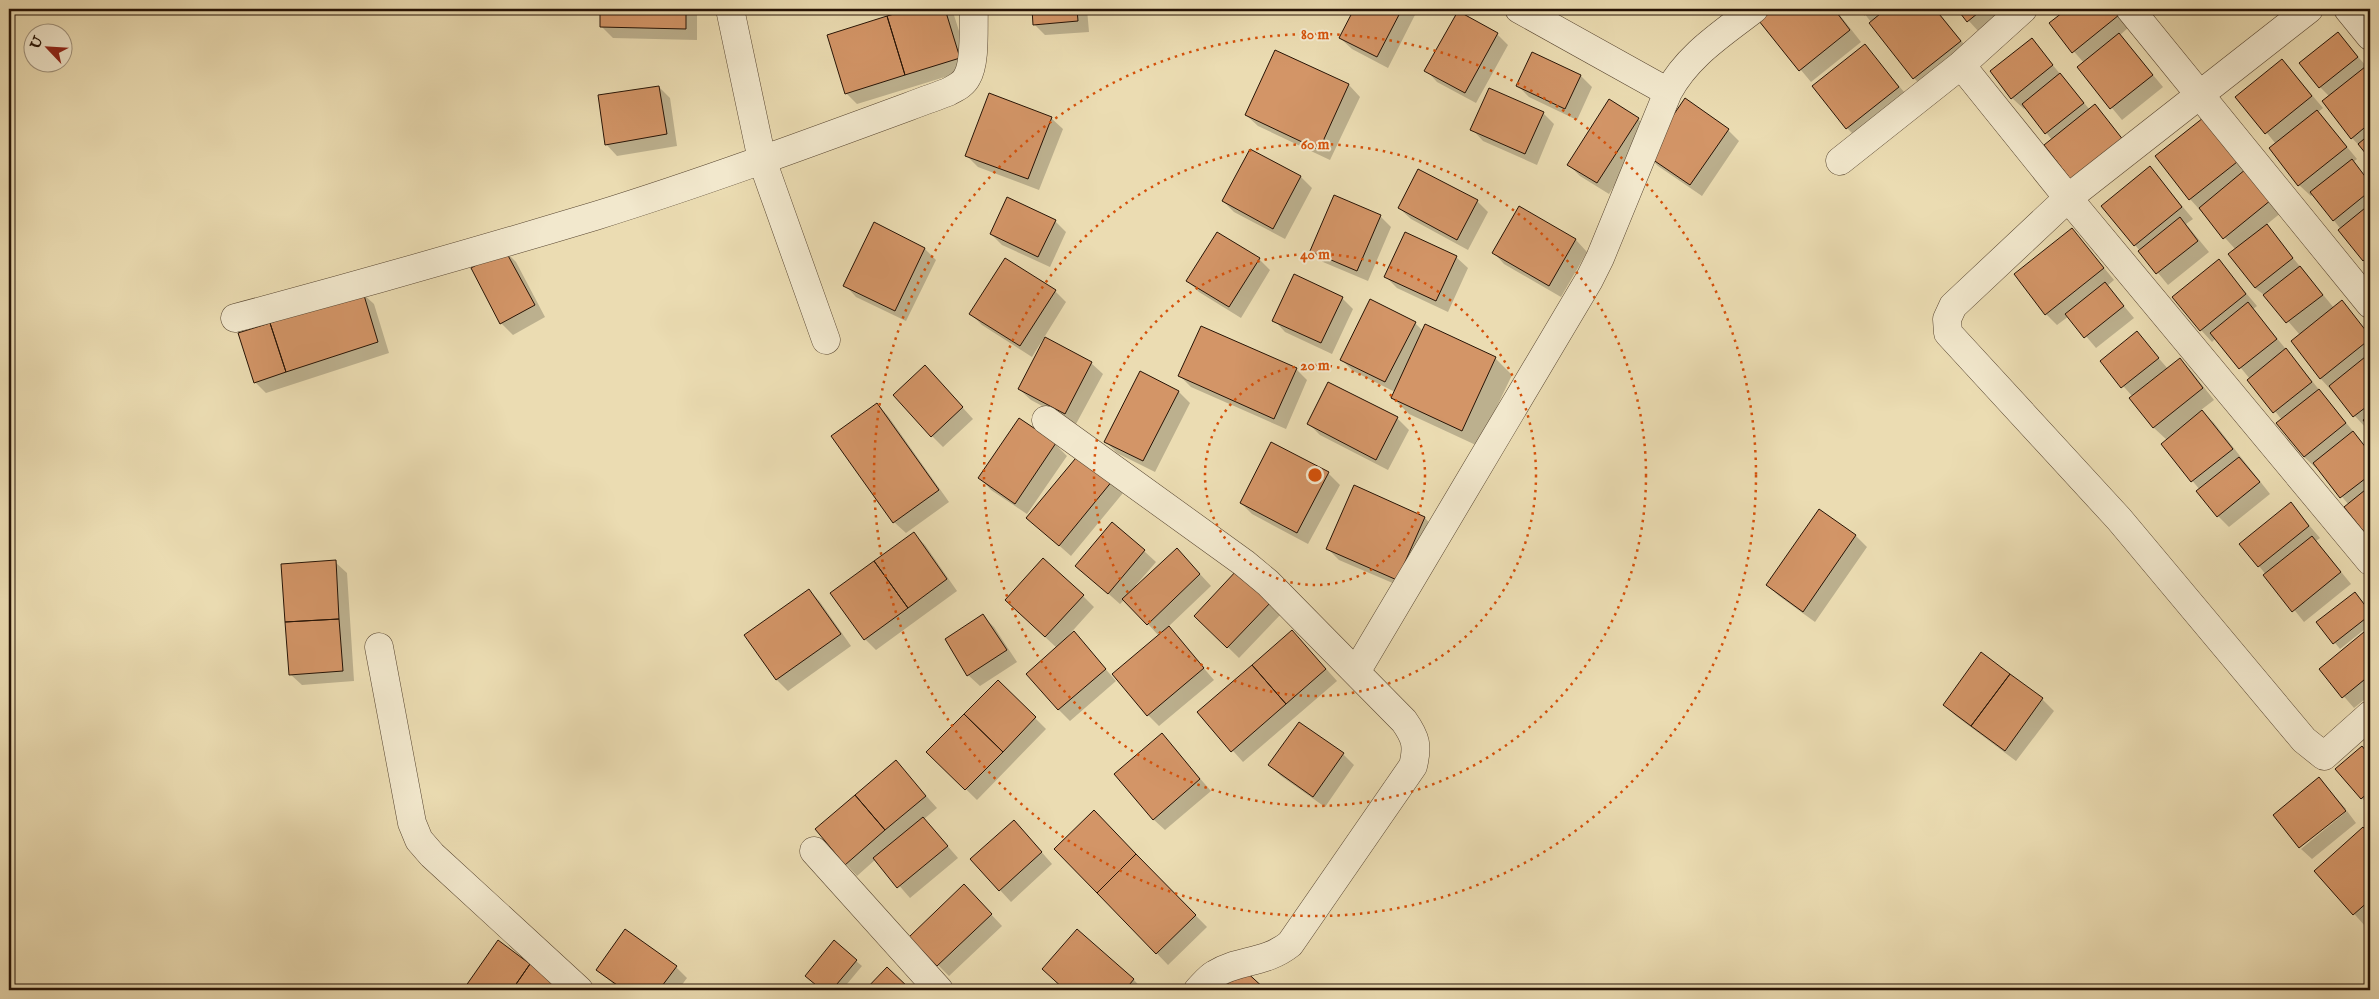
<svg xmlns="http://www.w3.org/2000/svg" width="2379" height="999" font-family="'IM FELL English',serif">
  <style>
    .shadow { fill: #0003 }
    .building { fill: #d39567; stroke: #261305 }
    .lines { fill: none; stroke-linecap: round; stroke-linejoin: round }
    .minor-casing { stroke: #574530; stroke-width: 29 }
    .minor { stroke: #f2e8cd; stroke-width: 28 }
    .ring { fill: none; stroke: #d5520b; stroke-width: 2.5; stroke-dasharray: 2.5 5 }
    .centre { fill: #d5520b; stroke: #f2e8cd; stroke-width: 2.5 }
    .ring-label { font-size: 15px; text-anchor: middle; font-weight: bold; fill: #d5520b; stroke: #f2e8cd; stroke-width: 4; stroke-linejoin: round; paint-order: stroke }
  </style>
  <rect width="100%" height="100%" fill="#ebdcb2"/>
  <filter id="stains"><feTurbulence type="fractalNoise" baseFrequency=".004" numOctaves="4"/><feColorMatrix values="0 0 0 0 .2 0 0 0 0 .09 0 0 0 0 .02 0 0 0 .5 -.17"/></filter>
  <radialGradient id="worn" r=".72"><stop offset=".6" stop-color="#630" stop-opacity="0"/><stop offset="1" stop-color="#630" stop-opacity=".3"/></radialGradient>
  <!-- shadow -->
  <path class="shadow" d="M602 9H697V40L613 38 601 26Z
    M916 9H950L953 12 971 69 857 104 846 93 829 36Z
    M1033 9H1087L1089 32 1045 35 1034 24Z
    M1355 9H1418L1388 68 1352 49 1340 38Z
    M1777 9H1835L1861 42 1811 82 1761 22Z
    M1861 9H1936L1971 53 1925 90 1914 78Z
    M1958 9H2008L1979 32Z
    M2069 9H2115L2129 27 2120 35 2163 87 2122 120 2078 67 2084 63 2050 24Z
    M1497 34 1508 45 1476 103 1437 82 1426 70Z
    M2338 34 2367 67 2370 64V157L2352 138 2330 97 2320 87Z
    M2032 40 2090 110 2095 106 2134 153 2052 140 2026 107 2024 109 2012 98Z
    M1865 46 1910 99 1858 139 1847 128Z
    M1276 51 1349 85 1360 97 1330 160 1258 126 1246 115Z
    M2282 60 2323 108 2318 112 2357 159 2353 162 2370 182V266L2313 194 2311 196 2299 185 2270 149 2276 144 2237 97Z
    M1581 76 1592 87 1577 120 1529 97 1518 86Z
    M659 87 670 98 677 146 617 156 606 144Z
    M1543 113 1554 124 1537 165 1483 141 1472 129Z
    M1051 118 1063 129 1039 190 978 167 966 155Z
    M1638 119 1649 130 1609 194 1580 176 1569 165Z
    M2203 120 2282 212 2266 225 2334 308 2342 302 2370 335V427L2369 425 2366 428 2321 379 2292 341 2300 335 2268 298 2255 288 2230 255 2236 250 2190 199 2157 156Z
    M1728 130 1739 141 1702 196 1658 166 1647 155Z
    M1251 150 1301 177 1312 188 1285 239 1234 212 1223 201Z
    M2150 168 2193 219 2186 224 2209 252 2168 285 2135 245Z
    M1477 201 1488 212 1468 250 1411 219 1399 208Z
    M1519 208 1576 240 1587 252 1561 297 1504 264 1493 252Z
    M1380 216 1391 227 1368 281 1323 262 1312 250Z
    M1055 221 1066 232 1050 267 1002 245 991 234Z
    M875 224 925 249 936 260 906 321 856 297 845 285Z
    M2072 229 2114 280 2107 286 2134 318 2096 348 2069 316 2057 325 2046 314Z
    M505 251 516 262 545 317 513 335 501 323Z
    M1456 257 1468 268 1448 312 1397 288 1386 277Z
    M1259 259 1270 270 1241 318 1199 292 1188 281Z
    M2219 261 2257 306 2253 309 2370 452V537L2346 507 2349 505 2317 467 2316 468 2304 457 2282 420 2250 379 2216 338 2212 342 2201 330Z
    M1055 291 1066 302 1032 357 982 325 971 314Z
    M362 293 374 304 389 353 266 393 255 382Z
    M1342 298 1353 309 1332 354 1285 332 1274 320Z
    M1415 323 1423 331 1495 358 1512 375 1478 446 1409 414 1392 397 1395 392 1353 371 1342 360Z
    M2137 333 2168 369 2179 360 2191 371 2214 400 2201 410 2214 423 2270 494 2229 527 2218 516 2200 490 2162 444 2167 440 2154 428 2131 399 2133 397 2101 361Z
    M1091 363 1103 374 1076 424 1031 400 1019 389Z
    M1296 369 1307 380 1286 429 1191 387 1180 376Z
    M1140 372 1179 392 1190 403 1155 472 1117 453 1106 442Z
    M936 378 973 419 943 447 932 436Z
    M877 404 888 416 949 502 906 533 894 522Z
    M1397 418 1409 430 1388 470 1320 435 1309 424Z
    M1019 419 1055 444 1067 456 1027 514 991 490 980 478Z
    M1272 444 1328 473 1340 485 1308 544 1252 514 1241 503Z
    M1080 455 1123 493 1071 556 1028 518Z
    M1355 487 1425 518 1436 530 1409 590 1339 560 1327 548Z
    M2291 504 2320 538 2316 541 2351 584 2304 622 2259 566Z
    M1820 511 1856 536 1867 547 1815 622 1779 596 1767 585Z
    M914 534 925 545 957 591 876 650 865 639Z
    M1144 551 1156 562 1136 585 1138 586 1188 561 1211 586 1168 627 1214 680 1159 726 1148 715 1159 636 1125 599 1120 604 1077 566Z
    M335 562 347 573 354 681 302 685 290 674Z
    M809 590 820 602 851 646 788 691 777 680 746 635Z
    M2355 593 2370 612V625L2340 649 2318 622Z
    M1083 596 1094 607 1067 637 1068 639 1074 633 1116 681 1070 721 1058 709 1057 648 1018 612Z
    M1271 602 1282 613 1239 658 1196 616Z
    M983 616 994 627 1017 662 980 686 968 675Z
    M2370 629V695L2354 708 2320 669Z
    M1303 643 1337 681 1243 762 1199 713Z
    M1982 654 2042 699 2054 711 2016 761 1956 716 1944 705Z
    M998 681 1046 729 977 800 928 752Z
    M1162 735 1211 791 1165 830 1153 819Z
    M2362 747 2370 757V801L2367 804 2337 769Z
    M1343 754 1354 765 1325 807 1281 776 1270 765Z
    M896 762 937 808 924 819 958 858 910 898 876 859 857 876 846 864Z
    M2319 779 2346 809 2300 847Z
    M2347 811 2356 823 2312 859 2301 849Z
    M1094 812 1207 927 1168 965 1056 849Z
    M2363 828 2370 836V921L2365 926 2316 871Z
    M1025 833 1052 864 1011 902 1000 890Z
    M975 897 1002 926 949 976 938 965Z
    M1077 931 1134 980 1143 990H1066L1055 981Z
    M499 942 566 990H464Z
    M856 961 862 966 842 990H823L812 981Z
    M676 967 687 978 678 990H621L597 970Z"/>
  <!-- building -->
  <path class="building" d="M600 9H686V29L600 27Z
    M912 9H945L960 58 905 75 887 16Z
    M1032 9H1077L1078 21 1033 25Z
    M1354 9H1402L1377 57 1339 38Z
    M1775 9H1834L1850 30 1799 71 1759 21Z
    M1860 9H1872L1864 15Z
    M1886 9H1935L1961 41 1913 79 1869 23Z
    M1957 9H1983L1967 22Z
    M2067 9H2114L2119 15 2072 53 2049 23Z
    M1458 11 1498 33 1465 93 1424 71Z
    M887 16 905 75 845 94 827 35Z
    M2338 32 2358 57 2319 88 2299 63Z
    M2119 33 2153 75 2110 109 2077 67Z
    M2032 38 2053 65 2011 99 1990 71Z
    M1865 44 1899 87 1846 129 1812 86Z
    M1275 50 1349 84 1319 150 1245 115Z
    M1532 52 1581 75 1565 109 1516 86Z
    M2282 59 2312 96 2265 134 2235 97Z
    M2370 63V123L2351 139 2322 101Z
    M2060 73 2084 103 2045 134 2022 104Z
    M659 86 667 134 605 145 598 95Z
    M1489 88 1544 112 1525 154 1470 130Z
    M989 93 1052 117 1028 179 965 156Z
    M1685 98 1729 129 1690 185 1646 155Z
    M1609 99 1639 118 1597 183 1567 165Z
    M2095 104 2124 141 2072 181 2044 145Z
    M2317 110 2347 147 2298 186 2269 148Z
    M2203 118 2237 162 2189 200 2155 156Z
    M2370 134V159L2358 144Z
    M1250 149 1301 176 1273 229 1222 201Z
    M2352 159 2370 183V191L2333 221 2310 192Z
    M2150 166 2182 207 2134 246 2101 206Z
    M1418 169 1478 200 1457 240 1398 208Z
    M2246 169 2271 200 2223 239 2199 208Z
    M1334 195 1381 215 1357 271 1310 251Z
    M1007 197 1056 220 1038 257 990 234Z
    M2370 204V255L2363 261 2338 230Z
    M1519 206 1576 239 1549 286 1492 253Z
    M2180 217 2198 241 2156 274 2138 251Z
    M874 222 925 248 895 311 843 286Z
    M2267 224 2293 258 2255 288 2228 254Z
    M2072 228 2104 268 2045 315 2014 274Z
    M1217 232 1260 258 1229 307 1186 281Z
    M1405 232 1457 256 1436 301 1384 277Z
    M505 250 535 305 500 324 471 268Z
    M1005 258 1056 290 1020 346 969 314Z
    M2219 259 2246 294 2200 331 2172 297Z
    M2300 266 2323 295 2286 323 2263 295Z
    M1294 274 1343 297 1321 343 1272 321Z
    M2105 282 2124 306 2084 338 2065 314Z
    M363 292 378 342 286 372 270 323Z
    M1370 299 1416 322 1385 382 1340 360Z
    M2342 300 2370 336V339L2320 379 2291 341Z
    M2248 302 2277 339 2239 369 2210 333Z
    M270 323 286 372 254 383 238 333Z
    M1425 324 1496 357 1462 431 1391 398Z
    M1201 326 1297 368 1274 419 1178 376Z
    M2137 331 2159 358 2121 388 2100 361Z
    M1045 337 1092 362 1065 414 1018 389Z
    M2286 348 2312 382 2273 413 2247 380Z
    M2370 353V404L2353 417 2329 386Z
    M2180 358 2203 388 2153 428 2129 398Z
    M925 365 963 407 931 437 893 395Z
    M1140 371 1179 391 1143 461 1104 442Z
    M1328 382 1398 417 1376 460 1307 424Z
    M2319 389 2346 423 2304 457 2276 423Z
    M877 403 939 490 893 523 831 436Z
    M2202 410 2233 449 2191 482 2161 444Z
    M2370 415V429L2363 420Z
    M1019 418 1056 443 1015 504 978 478Z
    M2353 431 2370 453V475L2340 498 2313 463Z
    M1271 442 1329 472 1297 533 1240 503Z
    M1080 453 1113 480 1059 546 1026 518Z
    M2239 457 2260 482 2217 517 2196 491Z
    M1354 485 1425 517 1397 580 1326 549Z
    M2370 486V538H2369L2344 507Z
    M2291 502 2309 526 2258 567 2239 544Z
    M1819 509 1856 535 1803 612 1766 585Z
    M1112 522 1145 550 1108 594 1075 566Z
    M914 532 947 579 908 608 874 561Z
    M2312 536 2341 572 2292 612 2263 575Z
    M1177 548 1200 574 1147 625 1122 599Z
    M1043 558 1084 595 1045 637 1005 600Z
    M336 560 339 619 285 622 281 564Z
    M874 561 908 608 864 640 830 593Z
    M1238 569 1272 601 1227 648 1194 616Z
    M809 589 841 634 776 680 744 635Z
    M2355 592 2370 612V615L2333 644 2316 622Z
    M983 614 1007 650 967 676 945 639Z
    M339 619 343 671 289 675 285 622Z
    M1169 626 1204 668 1147 716 1112 674Z
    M2370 627V675L2342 698 2319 669Z
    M1292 630 1326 669 1286 704 1252 665Z
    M1074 631 1106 669 1058 710 1026 674Z
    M1981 652 2010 674 1971 726 1943 705Z
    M1252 665 1286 704 1231 752 1197 712Z
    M2010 674 2043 698 2005 751 1971 726Z
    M998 680 1036 717 1003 752 964 714Z
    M964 714 1003 752 965 790 926 752Z
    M1299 722 1344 753 1313 797 1268 765Z
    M1162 733 1200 779 1153 820 1114 774Z
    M2362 746 2370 756V791L2361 799 2335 769Z
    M896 760 926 796 885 830 855 795Z
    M2319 777 2346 811 2299 848 2273 815Z
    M855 795 885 830 845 865 815 829Z
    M1094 810 1136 854 1097 893 1054 849Z
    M923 817 948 846 897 888 873 858Z
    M1014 820 1042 852 999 891 970 859Z
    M2363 827 2370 835V900L2353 915 2314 871Z
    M1136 854 1196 915 1156 954 1097 893Z
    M964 884 992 914 937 966 909 937Z
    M625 929 677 966 659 990H624L596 970Z
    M1077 929 1134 979 1125 990H1065L1042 969Z
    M498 940 530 964 512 990H463Z
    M834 940 857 960 832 990H822L805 976Z
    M530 964 568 990H512Z
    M887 967 911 990H865Z
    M1242 968 1266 990H1222Z"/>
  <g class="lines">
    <!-- minor casing -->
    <g class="minor-casing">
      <path id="minor" d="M730 9 762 160 826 340
        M1519 9 1668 92
        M2130 9 2370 304
        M2309 9 2068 198 1953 306 1947 319 1948 333 2119 519 2304 740 2324 756 2370 715
        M2348 9 2370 36
        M1961 65 2068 198 2370 561
        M1840 161 1961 65 2023 9
        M235 318C355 286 475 252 595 216 714 179 831 135 948 92 955 88 963 85 967 77 976 62 973 27 974 9
        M1046 420 1244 563 1268 583 1404 721C1416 738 1418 746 1413 766L1290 944C1265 964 1239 959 1215 974 1208 978 1203 985 1198 990
        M379 647 412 823 419 840 432 855 579 990
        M1356 672 1589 280 1600 258 1668 92C1688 55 1722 34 1754 9
        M814 851 939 990"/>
    </g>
    <!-- minor -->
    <use href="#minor" class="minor"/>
  </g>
  <!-- distance rings -->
  <g class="ring">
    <circle cx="1315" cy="475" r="110"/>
    <circle cx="1315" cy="475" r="221"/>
    <circle cx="1315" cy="475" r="331"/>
    <circle cx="1315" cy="475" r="441"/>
  </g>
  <circle cx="1315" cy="475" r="8" class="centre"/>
  <g class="ring-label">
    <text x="1315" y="39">80 m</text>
    <text x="1315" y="149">60 m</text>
    <text x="1315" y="259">40 m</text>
    <text x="1315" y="370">20 m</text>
  </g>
  <!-- margin -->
  <rect width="2379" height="999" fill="none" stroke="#ebdcb2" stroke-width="30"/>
  <rect x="10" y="10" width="2359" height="979" fill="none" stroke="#261305" stroke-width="2.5"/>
  <rect x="15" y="15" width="2349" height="969" fill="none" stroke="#261305"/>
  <!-- north arrow -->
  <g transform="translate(48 48) rotate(295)"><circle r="24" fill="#f2e8cd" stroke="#a0937d"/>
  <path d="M0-4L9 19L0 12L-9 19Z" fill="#8f2418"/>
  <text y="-8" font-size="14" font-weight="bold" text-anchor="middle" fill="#261305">U</text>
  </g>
  <rect width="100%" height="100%" filter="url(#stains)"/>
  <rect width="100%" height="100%" fill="url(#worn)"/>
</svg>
